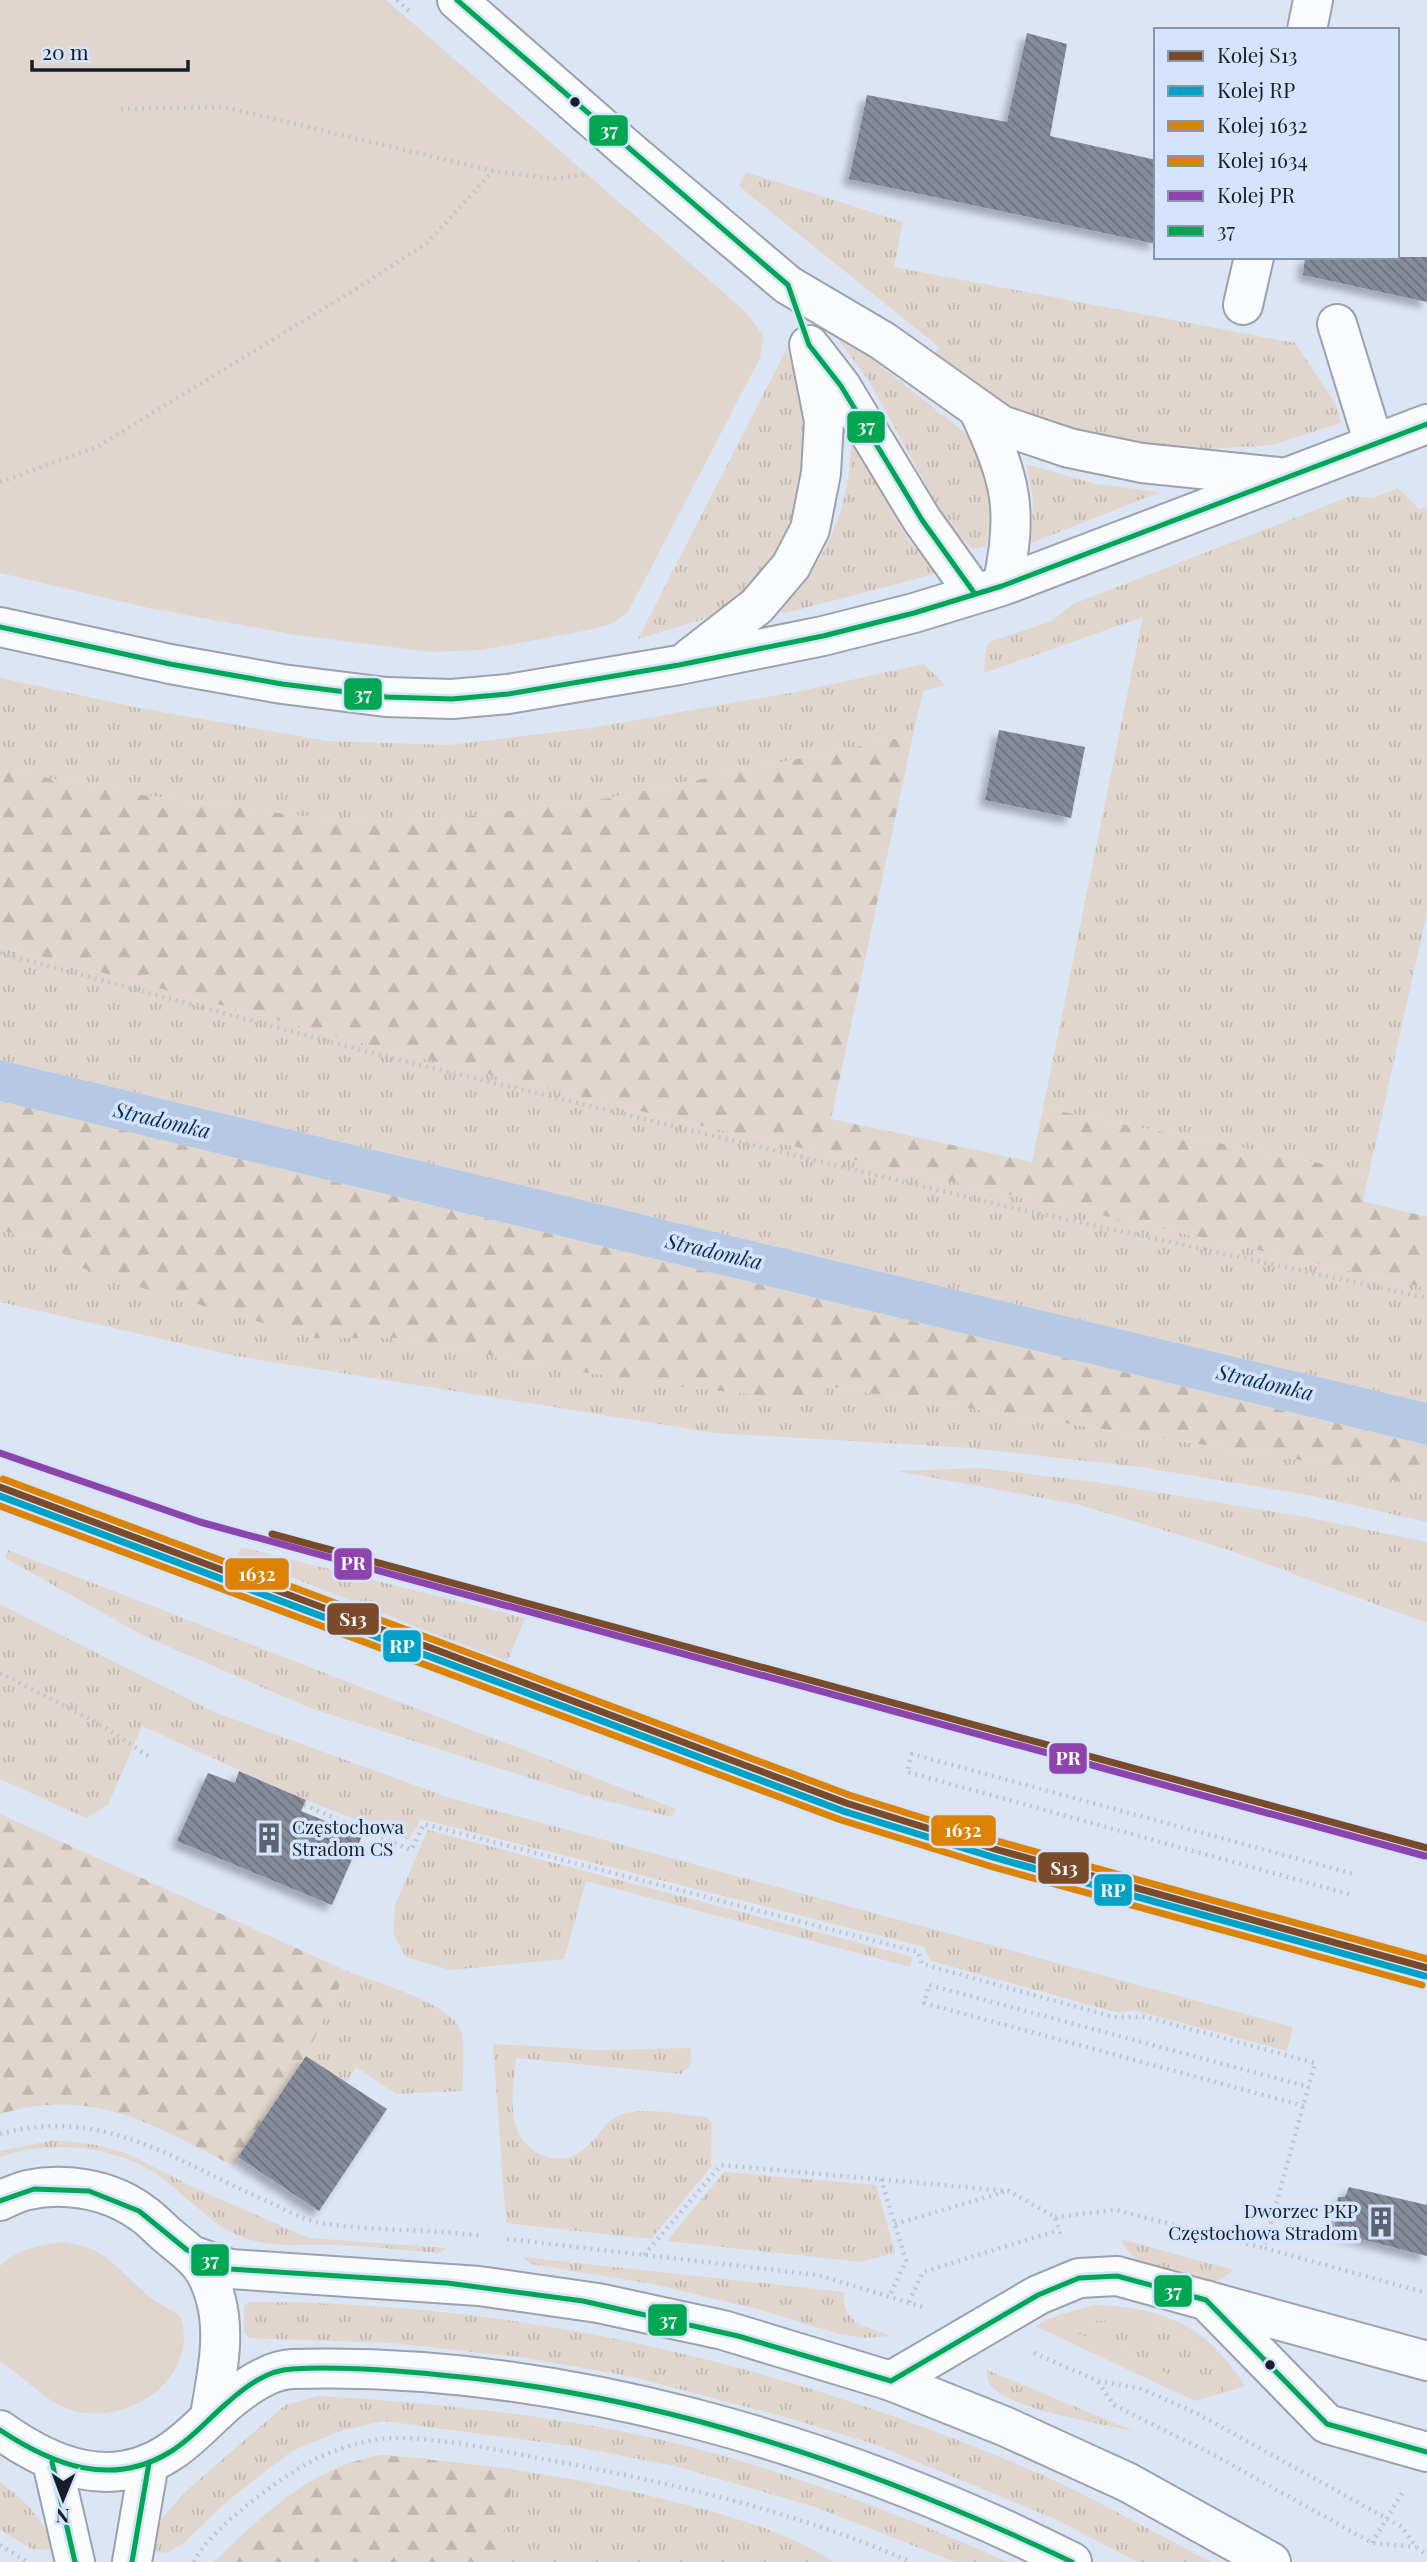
<svg xmlns="http://www.w3.org/2000/svg" width="1427" height="2562" font-family="'Playfair Display',serif">
  <style>
    .grass { fill: url(#grass-tufts) }
    .forest { fill: url(#forest-firs) }
    .green { fill: #e1d6cd }
    .water { fill: #b5c8e4 }
    .building { fill: url(#building-back-hatch); filter: url(#shadow) }
    .lines { fill: none; stroke-linecap: round; stroke-linejoin: round }
    .minor-casing { stroke: #9ba2ae; stroke-width: 42 }
    .major-casing { stroke: #9ba2ae; stroke-width: 42 }
    .path { stroke: #c2c5cc; stroke-width: 4.5; stroke-dasharray: 2 5; stroke-linecap: butt }
    .minor { stroke: #fafbfd; stroke-width: 38 }
    .major { stroke: #fafbfd; stroke-width: 38 }
    .bus-1-casing { stroke: #d3e4fc; stroke-width: 10 }
    .bus-1 { stroke: #00a651; stroke-width: 5 }
    .rail-1-casing { stroke: #d3e4fc; stroke-width: 12 }
    .rail-2-casing { stroke: #d3e4fc; stroke-width: 12 }
    .rail-3-casing { stroke: #d3e4fc; stroke-width: 12 }
    .rail-4-casing { stroke: #d3e4fc; stroke-width: 12 }
    .rail-5-casing { stroke: #d3e4fc; stroke-width: 12 }
    .rail-1 { stroke: #7a4b2a; stroke-width: 7 }
    .rail-2 { stroke: #01a2c6; stroke-width: 7 }
    .rail-3 { stroke: #dc8306; stroke-width: 7 }
    .rail-4 { stroke: #dc8306; stroke-width: 7 }
    .rail-5 { stroke: #8e44ad; stroke-width: 7 }
    .bus-dot { fill: #161e29; stroke: #d3e4fc; stroke-width: 2.5 }
    .labels { text-anchor: middle; stroke-width: 7; stroke-linejoin: round; paint-order: stroke }
    .poi-label { font-size: 19px; fill: #161e29; stroke: #d3e4fc; text-anchor: start }
    .water-label { font-size: 21px; font-style: italic; fill: #0d2c56; stroke: #d3e4fc }
    .line-badge { stroke: #d3e4fc; stroke-width: 2.5 }
    .badge-label { font-size: 19px; text-anchor: middle; font-weight: bold; fill: #fff }
  </style>
  <defs>
    <pattern id="grass-tufts" width="24" height="20" patternUnits="userSpaceOnUse" patternTransform="scale(1.75)"><rect width="24" height="20" fill="#e1d6cd"/><path d="M3 7l-1-3M5 7V3M7 7l1-3M15 17l-1-3M17 17v-4M19 17l1-3" fill="none" stroke="#c0b7b0"/></pattern>
    <pattern id="forest-firs" width="22" height="20" patternUnits="userSpaceOnUse" patternTransform="scale(1.75)"><rect width="22" height="20" fill="#e1d6cd"/><path d="M5 1l3.5 6h-7zM16 11l3.5 6h-7z" fill="#c0b7b0"/></pattern>
    <pattern id="building-back-hatch" width="6" height="6" patternUnits="userSpaceOnUse" patternTransform="scale(1.75)"><rect width="6" height="6" fill="#858c98"/><path d="M-1 5l2 2M0 0l6 6M5-1l2 2" fill="none" stroke="#6c727c"/></pattern>
    <filter id="shadow"><feDropShadow dx="-6" dy="6" stdDeviation="3.5" flood-color="#0004"/></filter>
  </defs>
  <rect width="100%" height="100%" fill="#dce5f3"/>
  <!-- grass -->
  <path class="grass" d="M746 172 903 222 894 267 1295 343 1335 403 1341 423 1272 445 1177 451 1145 448 1020 416 933 355 940 348 739 186Z
    M836 330 965 433C990 466 996 506 986 546L974 549 953 534 869 381 833 332Z
    M786 350 803 383 808 402 806 492 779 551 756 581 726 608 710 617 638 639Z
    M851 434 908 540 938 573 782 614V608C829 559 852 502 851 434Z
    M1026 464 1096 484 1160 492 1031 543 1033 498Z
    M1398 488 1419 509 1427 507V913L1369 1173 1043 1108 1143 617 984 673 985 653 989 642 1052 621 1073 604 1351 496 1373 498Z
    M924 664 945 685 923 691 913 735 609 798 455 818 346 822 135 794 0 769V678L139 708 327 741 448 745 591 728 796 692Z
    M0 945 380 1048 690 1123 1427 1288V1403L0 1060Z
    M0 1230 50 1242 79 1267 314 1338H409L540 1366 822 1401 825 1386 1352 1468 1427 1490V1522L1314 1496 1140 1467 970 1448 715 1433 236 1356 0 1302Z
    M981 1468 1095 1482 1305 1517 1427 1542V1623L1226 1549 1080 1505 897 1471Z
    M241 1547 525 1618 507 1663 238 1556Z
    M8 1550 676 1809 671 1817 583 1795 310 1708 144 1636 5 1558Z
    M0 1604 214 1712 450 1798 1293 2027 1287 2051 1134 2010 1119 2013 931 1961 924 1947 421 1819 409 1840 306 1800 142 1726 108 1805 86 1818 0 1779Z
    M428 1830 913 1957 910 1967 586 1881 564 1959 450 1970 406 1957 393 1933 395 1905Z
    M347 1971C374 1982 452 2003 461 2031 466 2047 462 2073 463 2091L396 2094 356 2067 346 2082 306 2056Z
    M493 2044 598 2050 691 2048 690 2066 681 2074 516 2058C513 2096 502 2139 545 2156 560 2162 573 2158 585 2148 598 2138 605 2121 620 2115 645 2106 681 2115 706 2117L712 2123 711 2167 651 2239 506 2223Z
    M54 2140 97 2145 126 2153 197 2189 309 2238 447 2248 439 2253C404 2250 369 2246 333 2245 310 2244 282 2247 259 2242 219 2234 198 2206 167 2182 123 2146 53 2138 0 2157V2151Z
    M724 2172 876 2185 895 2253 861 2262 667 2241Z
    M1120 2239 1234 2270 1213 2284C1180 2275 1136 2273 1120 2239Z
    M522 2257 844 2292C840 2324 867 2326 891 2336L865 2338 839 2334 761 2310 653 2284 531 2264Z
    M250 2302C514 2301 775 2362 1017 2464 1084 2492 1147 2529 1211 2562H1137L1055 2519 874 2444 785 2417 634 2377 520 2357 392 2343 250 2338 244 2333V2306Z
    M1123 2320 1134 2328 1153 2326 1201 2350 1210 2362 1218 2364 1223 2370V2393L1208 2397 1204 2392 1140 2367 1123 2350 1104 2340H1089L1075 2333 1077 2321Z
    M987 2370 1136 2432C1101 2423 1019 2411 994 2389 987 2383 987 2378 987 2370Z
    M319 2396C453 2404 594 2419 724 2456 821 2484 915 2520 1007 2562H955L815 2507 675 2466 572 2446 384 2421 343 2430 292 2451 226 2502 184 2543 167 2553 152 2551 162 2518 186 2491 285 2405Z
    M382 2455C480 2463 576 2477 671 2501 730 2516 781 2529 834 2562H214C262 2515 314 2466 382 2455Z
    M0 2482C26 2500 43 2520 56 2550L32 2549 0 2530Z"/>
  <!-- forest -->
  <path class="forest" d="M913 735 831 1119 1032 1162 1043 1108 1369 1173 1363 1201 1427 1217V1288L690 1123 380 1048 0 945V769L135 794 346 822 455 818 609 798Z
    M0 1101 1427 1445V1490L1352 1468 826 1386 822 1402 683 1387 540 1366 409 1338H314L125 1283 79 1267 50 1242 0 1230Z
    M0 1814 347 1971 306 2056 234 2166C154 2125 93 2086 0 2114Z
    M382 2455 514 2469 500 2562H214C262 2515 313 2466 382 2455Z"/>
  <!-- green -->
  <path class="green" d="M0 0H386L745 311 763 335 760 358 628 612 611 624 589 630 481 650 431 652 296 635 149 608 0 573Z
    M63 2242C73 2244 84 2246 94 2250 121 2264 137 2292 165 2307 173 2311 181 2314 183 2325 193 2387 118 2429 66 2408 41 2398 23 2375 0 2362V2266C17 2249 40 2245 63 2242Z
    M1094 2305C1163 2307 1208 2326 1245 2386L1223 2393V2370L1218 2364 1210 2362 1201 2350 1154 2326 1148 2331 1134 2328 1123 2320 1078 2321 1075 2332C1085 2338 1091 2338 1102 2340 1118 2343 1129 2356 1140 2367H1154L1204 2392 1208 2397 1195 2401 1035 2326 1052 2317Z"/>
  <!-- water -->
  <path class="water" d="M0 1060 1427 1403V1445L0 1101Z"/>
  <!-- building -->
  <path class="building" d="M1027 33 1067 44 1050 136 1156 160V244L849 179 867 95 1007 122Z
    M1305 257H1427V302L1303 275Z
    M999 730 1085 747 1071 818 985 800Z
    M239 1771 306 1800 301 1811 362 1836 332 1905 177 1841 208 1773 235 1783Z
    M306 2056 387 2109 319 2211 238 2157Z
    M1349 2187 1427 2205V2256L1334 2232 1338 2197H1345Z"/>
  <g class="lines">
    <!-- minor casing -->
    <g class="minor-casing">
      <path id="minor" d="M1307 30 1313 0
        M627 149 788 285 883 341 1001 425 1069 448 1142 463 1278 477
        M1243 305 1254 257
        M1337 324 1374 444
        M814 351 841 386 922 520 975 594
        M979 411C1011 480 1019 510 1002 586
        M0 627 170 664 282 684 386 697 452 699 508 694 679 665 823 636 914 613 1002 586 1427 424
        M690 658 757 606 791 566 810 529 821 473 824 421 809 345
        M1206 2300 1327 2424 1427 2452
        M891 2381 1038 2295 1079 2278 1117 2276 1427 2361"/>
    </g>
    <!-- major casing -->
    <g class="major-casing">
      <path id="major" d="M457 0 627 149
        M0 2201C42 2177 104 2185 142 2213 151 2219 158 2227 166 2234 193 2257 206 2262 216 2300 226 2338 216 2378 210 2416
        M197 2257 230 2269 479 2286 598 2303 723 2330 891 2381 1004 2426 1127 2482 1271 2562
        M0 2430C52 2467 111 2491 170 2452 193 2437 210 2416 231 2399 247 2386 270 2370 292 2369 556 2361 838 2444 1072 2562
        M52 2462 75 2562
        M132 2562 149 2463"/>
    </g>
    <!-- path -->
    <path class="path" d="M397 0 412 13
      M121 109 224 107 493 171 557 179 586 174
      M0 482 97 447 367 282 427 243 493 171
      M0 953 383 1056 1000 1205 1427 1298
      M0 1673 98 1723 151 1758
      M304 1805 411 1850 424 1824 918 1952 922 1964 1113 2017H1146L1315 2063 1264 2248 1427 2293
      M1349 1894 907 1772 912 1754 1354 1874
      M1304 2106 924 2003 929 1985 1309 2087
      M0 2134C104 2105 176 2162 267 2201 284 2209 303 2220 321 2223 374 2232 429 2228 481 2236
      M881 2179 906 2261 890 2295
      M1055 2217 1116 2210 1264 2248
      M895 2224 1004 2192
      M507 2239 818 2275 926 2308
      M644 2255 721 2165 1009 2191 1055 2217 1061 2236
      M909 2302 923 2272 1059 2230
      M1034 2353 1098 2381 1142 2389 1198 2414 1402 2527 1416 2547 1427 2555
      M1098 2382 1114 2405 1216 2456 1372 2543 1416 2547
      M1372 2543 1402 2493
      M0 2545 27 2562
      M194 2562C209 2528 294 2466 329 2453 350 2445 374 2438 396 2438 445 2438 501 2451 549 2460 672 2483 795 2511 911 2562"/>
    <!-- minor -->
    <use href="#minor" class="minor"/>
    <!-- major -->
    <use href="#major" class="major"/>
    <!-- bus-1 casing -->
    <g class="bus-1-casing">
      <path id="bus-1" d="M457 0 788 285 809 345 841 386 922 520 975 594
        M0 627 170 664 282 684 386 697 452 699 508 694 679 665 823 636 914 613 1002 586 1427 424
        M0 2201 34 2189 89 2191 139 2211 187 2250 230 2269 447 2283 583 2301 738 2336 891 2381
        M891 2381 1038 2295 1079 2278 1117 2276 1206 2300 1327 2424 1427 2452
        M0 2430C53 2465 111 2488 170 2452 192 2439 208 2419 227 2403 245 2387 267 2370 292 2369 341 2366 392 2370 441 2375 664 2395 872 2467 1072 2562
        M52 2462 75 2562
        M132 2562 149 2463"/>
    </g>
    <!-- bus-1 -->
    <use href="#bus-1" class="bus-1"/>
    <!-- rail-1 casing -->
    <g class="rail-1-casing">
      <path id="rail-1" d="M0 1487 846 1803 998 1850 1427 1968
        M272 1534 1427 1848"/>
    </g>
    <!-- rail-2 casing -->
    <g class="rail-2-casing">
      <path id="rail-2" d="M0 1496 843 1811 996 1858 1425 1976"/>
    </g>
    <!-- rail-3 casing -->
    <g class="rail-3-casing">
      <path id="rail-3" d="M3 1479 849 1795 1000 1842 1427 1959"/>
    </g>
    <!-- rail-4 casing -->
    <g class="rail-4-casing">
      <path id="rail-4" d="M0 1506 841 1820 993 1867 1422 1985"/>
    </g>
    <!-- rail-5 casing -->
    <g class="rail-5-casing">
      <path id="rail-5" d="M0 1453 200 1522 1425 1856"/>
    </g>
    <!-- rail-1 -->
    <use href="#rail-1" class="rail-1"/>
    <!-- rail-2 -->
    <use href="#rail-2" class="rail-2"/>
    <!-- rail-3 -->
    <use href="#rail-3" class="rail-3"/>
    <!-- rail-4 -->
    <use href="#rail-4" class="rail-4"/>
    <!-- rail-5 -->
    <use href="#rail-5" class="rail-5"/>
  </g>
  <!-- icons -->
  <defs>
    <g id="building-bare" transform="scale(2.415)"><path d="M-4-6H4V6H1V3H-1V6H-4ZM-2.5-4.3h1.7v1.8h-1.7ZM.8-4.3h1.7v1.8H.8ZM-2.5-1h1.7V.8h-1.7ZM.8-1h1.7V.8H.8Z" fill="#5b6470" stroke="#d3e4fc" stroke-width="2.5" paint-order="stroke"/></g>
  </defs>
  <g fill-rule="evenodd">
    <use href="#building-bare" x="269" y="1838"/>
    <use href="#building-bare" x="1381" y="2222"/>
  </g>
  <!-- markers -->
  <g class="bus-dot">
    <circle cx="575" cy="102" r="6"/>
    <circle cx="1270" cy="2365" r="6"/>
  </g>
  <g class="labels">
    <!-- poi labels -->
    <g class="poi-label">
      <text x="292" y="1834">Częstochowa<tspan x="292" dy="22">Stradom CS</tspan></text>
      <text x="1358" y="2218" text-anchor="end">Dworzec PKP<tspan x="1358" dy="22">Częstochowa Stradom</tspan></text>
    </g>
    <!-- water labels -->
    <g class="water-label">
      <text transform="translate(162 1121) rotate(13)" y="7">Stradomka</text>
      <text transform="translate(714 1252) rotate(13)" y="7">Stradomka</text>
      <text transform="translate(1265 1383) rotate(13)" y="7">Stradomka</text>
    </g>
  </g>
  <g class="line-badge">
    <rect x="588" y="114" width="41" height="33" rx="7" fill="#00a651"/>
    <rect x="846" y="410" width="40" height="34" rx="7" fill="#00a651"/>
    <rect x="343" y="677" width="40" height="34" rx="7" fill="#00a651"/>
    <rect x="333" y="1547" width="40" height="34" rx="7" fill="#8e44ad"/>
    <rect x="224" y="1557" width="66" height="34" rx="7" fill="#dc8306"/>
    <rect x="326" y="1602" width="54" height="34" rx="7" fill="#7a4b2a"/>
    <rect x="382" y="1629" width="40" height="34" rx="7" fill="#01a2c6"/>
    <rect x="1048" y="1742" width="40" height="33" rx="7" fill="#8e44ad"/>
    <rect x="930" y="1814" width="67" height="33" rx="7" fill="#dc8306"/>
    <rect x="1037" y="1851" width="53" height="34" rx="7" fill="#7a4b2a"/>
    <rect x="1093" y="1873" width="40" height="34" rx="7" fill="#01a2c6"/>
    <rect x="190" y="2243" width="40" height="34" rx="7" fill="#00a651"/>
    <rect x="1153" y="2274" width="40" height="34" rx="7" fill="#00a651"/>
    <rect x="647" y="2303" width="41" height="34" rx="7" fill="#00a651"/>
  </g>
  <g class="badge-label">
    <text x="609" y="137">37</text>
    <text x="866" y="433">37</text>
    <text x="363" y="701">37</text>
    <text x="353" y="1570">PR</text>
    <text x="257" y="1581">1632</text>
    <text x="353" y="1626">S13</text>
    <text x="402" y="1653">RP</text>
    <text x="1068" y="1765">PR</text>
    <text x="963" y="1837">1632</text>
    <text x="1064" y="1875">S13</text>
    <text x="1113" y="1897">RP</text>
    <text x="210" y="2267">37</text>
    <text x="1173" y="2298">37</text>
    <text x="668" y="2327">37</text>
  </g>
  <!-- legend -->
  <rect x="1154" y="28" width="245" height="231" fill="#d3e4fc" stroke="#8795a8" stroke-width="2"/>
  <rect x="1168" y="51" width="35" height="10" fill="#7a4b2a" stroke="#8795a8" stroke-width="2"/>
  <text x="1217" y="63" font-size="21" fill="#161e29">Kolej S13</text>
  <rect x="1168" y="86" width="35" height="10" fill="#01a2c6" stroke="#8795a8" stroke-width="2"/>
  <text x="1217" y="98" font-size="21" fill="#161e29">Kolej RP</text>
  <rect x="1168" y="121" width="35" height="10" fill="#dc8306" stroke="#8795a8" stroke-width="2"/>
  <text x="1217" y="133" font-size="21" fill="#161e29">Kolej 1632</text>
  <rect x="1168" y="156" width="35" height="10" fill="#dc8306" stroke="#8795a8" stroke-width="2"/>
  <text x="1217" y="168" font-size="21" fill="#161e29">Kolej 1634</text>
  <rect x="1168" y="191" width="35" height="10" fill="#8e44ad" stroke="#8795a8" stroke-width="2"/>
  <text x="1217" y="203" font-size="21" fill="#161e29">Kolej PR</text>
  <rect x="1168" y="226" width="35" height="10" fill="#00a651" stroke="#8795a8" stroke-width="2"/>
  <text x="1217" y="238" font-size="21" fill="#161e29">37</text>
  <!-- north arrow -->
  <g transform="translate(63 2499) rotate(181)" stroke="#d3e4fc" stroke-width="5" paint-order="stroke">
  <path d="M0-5L12 26L0 18L-12 26Z" fill="#161e29"/>
  <text y="-10" font-size="19" font-weight="bold" text-anchor="middle" fill="#161e29">N</text>
  </g>
  <!-- scale -->
  <path d="M32 60v10h156v-10" fill="none" stroke="#161e29" stroke-width="3.5"/>
  <text x="42" y="60" font-size="21" fill="#161e29" stroke="#d3e4fc" stroke-width="5" paint-order="stroke">20 m</text>
</svg>
